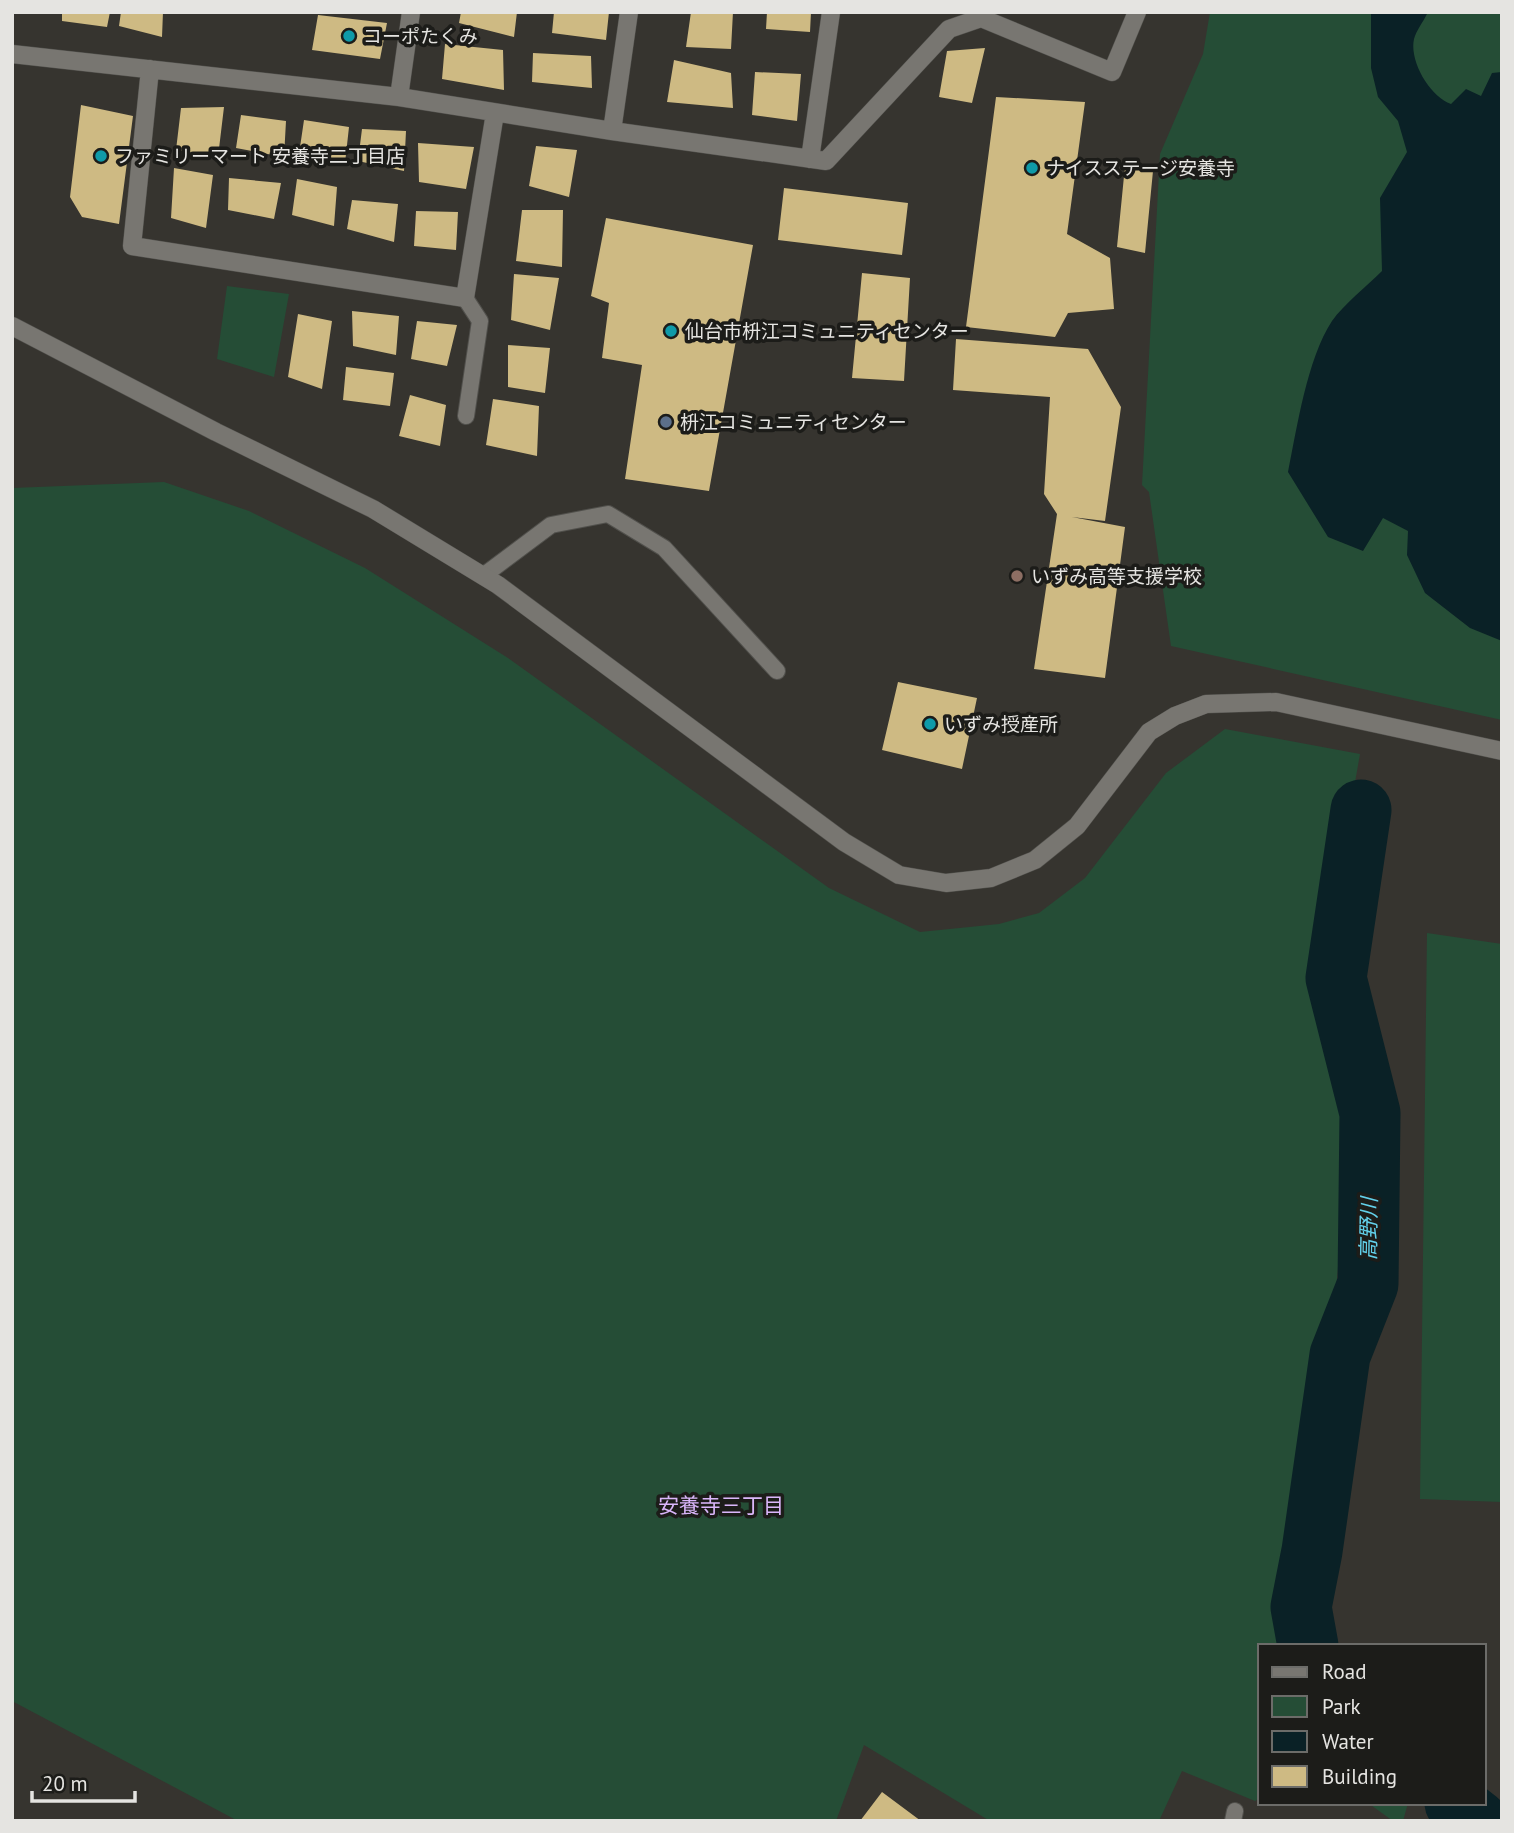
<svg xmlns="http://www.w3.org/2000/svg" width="1514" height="1833" font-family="'PT Sans','Noto Sans JP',sans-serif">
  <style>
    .green { fill: #254d36 }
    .water { fill: #0a2126 }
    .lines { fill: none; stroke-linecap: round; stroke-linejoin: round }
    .river { stroke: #0a2126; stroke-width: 61 }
    .building { fill: #ceba83 }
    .service-casing { stroke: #51504c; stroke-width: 18 }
    .minor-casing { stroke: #51504c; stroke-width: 19 }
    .service { stroke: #787671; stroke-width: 16 }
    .minor { stroke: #787671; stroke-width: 18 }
    .culture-dot { fill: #0f9aa8; stroke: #1c1c19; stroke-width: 2.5 }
    .service-dot { fill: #5c6f8a; stroke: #1c1c19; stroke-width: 2.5 }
    .education-dot { fill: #8d6e63; stroke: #1c1c19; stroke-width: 2.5 }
    .labels { text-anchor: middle; stroke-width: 7; stroke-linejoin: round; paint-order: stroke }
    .poi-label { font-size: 19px; fill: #e5e4e1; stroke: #1c1c19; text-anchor: start }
    .water-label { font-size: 21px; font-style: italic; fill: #62d0ea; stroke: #1c1c19 }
    .neighbourhood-label { font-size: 21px; fill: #dab6fa; stroke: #1c1c19 }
  </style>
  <rect width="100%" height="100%" fill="#36342f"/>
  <!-- green -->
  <path class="green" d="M1210 12H1502V720L1171 646 1149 492 1142 485 1160 154 1203 54Z
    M227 286 289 294 274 377 217 359Z
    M164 482 249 511 365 568 508 658 829 888 920 932 999 924 1039 913 1085 878 1166 773 1225 729 1360 754 1322 969 1352 1115 1330 1355 1293 1611 1300 1646H1260V1798L1255 1801 1182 1771 1159 1821H990L864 1745 836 1821H238L12 1701V488Z
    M1427 933 1502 944V1502L1420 1499Z
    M1368 1803H1408L1403 1821H1393Z"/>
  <!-- water -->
  <path class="water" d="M1371 12H1436L1427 14C1423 22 1416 31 1414 39 1409 61 1430 97 1451 104L1466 89 1481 96 1492 73 1502 72V641L1470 628 1425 593 1407 555 1408 531 1383 518 1363 551 1328 537 1288 472C1297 428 1307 359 1332 321 1344 304 1367 286 1382 271L1380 198 1407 152 1398 121 1378 97 1371 68Z"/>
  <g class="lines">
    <!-- river -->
    <path class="river" d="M1308 1646 1301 1607 1312 1551 1340 1355 1368 1284 1370 1113 1336 978 1361 810
      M1455 1803 1478 1821"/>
  </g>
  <!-- building -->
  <path class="building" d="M62 12H110L107 27 62 21Z
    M121 12H163L162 37 119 26Z
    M461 12H517L514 37 459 23Z
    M554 12H609L606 40 552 33Z
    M691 12H733L731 49 686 47Z
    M767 12H811L810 32 766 29Z
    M318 15 387 23 380 59 312 50Z
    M445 44 503 50 504 90 442 79Z
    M985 48 972 103 939 97 947 51Z
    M533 53 591 56 592 88 532 82Z
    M674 60 731 73 733 108 667 102Z
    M755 72 801 74 797 121 752 115Z
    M996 97 1085 102 1067 234 1110 258 1114 309 1068 313 1055 337 966 327Z
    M81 105 133 116 119 224 82 217 70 197Z
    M224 107 218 157 176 150 181 108Z
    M241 115 286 121 284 157 236 148Z
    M304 120 349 127 345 163 299 154Z
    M362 129 406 131 404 171 358 161Z
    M418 143 474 147 466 189 419 182Z
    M536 146 577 150 569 197 529 186Z
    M1125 166 1153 171 1145 253 1117 247Z
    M174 168 213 175 206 228 171 218Z
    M229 178 281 183 274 219 228 210Z
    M297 179 337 187 334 226 292 215Z
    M784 188 908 203 902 255 778 240Z
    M352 200 398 204 394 242 347 229Z
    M522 210H563L562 267 516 261Z
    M416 211 458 212 456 250 414 246Z
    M606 218 753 245 709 491 625 479 642 365 602 358 609 303 591 296Z
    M862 273 910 278 904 381 852 378Z
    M514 274 559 278 550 330 511 320Z
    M352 311 399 316 396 355 353 346Z
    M298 314 332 321 322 389 288 377Z
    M417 321 457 325 447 366 411 359Z
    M956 339 1088 349 1121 407 1105 521 1072 517 1125 527 1105 678 1034 669 1057 514 1044 494 1050 397 953 390Z
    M508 345 550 348 545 393 508 387Z
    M346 367 394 373 390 406 343 400Z
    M410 395 446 405 440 446 399 436Z
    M493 399 539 406 537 456 486 445Z
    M898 682 977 698 962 769 882 750Z
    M882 1792 921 1821H860Z"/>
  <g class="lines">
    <!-- service casing -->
    <g class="service-casing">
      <path id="service" d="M465 298 480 321 466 416
        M483 576 551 525 608 514 664 548 777 671
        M1233 1821 1235 1811"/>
    </g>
    <!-- minor casing -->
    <g class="minor-casing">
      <path id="minor" d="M12 54 399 97 612 131 826 161 949 29 981 18 1112 72 1137 12
        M150 69 132 246 465 298 495 113
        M399 97 411 12
        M612 131 629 12
        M810 159 831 12
        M12 326 216 432 373 509 498 585 844 842 899 875 946 883 991 878 1035 860 1077 826 1149 732 1175 716 1206 704 1276 702 1502 751"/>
    </g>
    <!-- service -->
    <use href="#service" class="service"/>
    <!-- minor -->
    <use href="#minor" class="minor"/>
  </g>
  <!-- markers -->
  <g class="culture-dot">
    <circle cx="349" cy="36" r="7"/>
    <circle cx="101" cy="156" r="7"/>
    <circle cx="1032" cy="168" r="7"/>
    <circle cx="671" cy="331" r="7"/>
    <circle cx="930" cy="724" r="7"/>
  </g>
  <circle class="service-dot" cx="666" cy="422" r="7"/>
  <circle class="education-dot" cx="1017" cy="576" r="7"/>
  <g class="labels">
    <!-- poi labels -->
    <g class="poi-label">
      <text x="363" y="43">コーポたくみ</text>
      <text x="115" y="163">ファミリーマート 安養寺二丁目店</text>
      <text x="1046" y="175">ナイスステージ安養寺</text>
      <text x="685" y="338">仙台市枡江コミュニティセンター</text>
      <text x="680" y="429">枡江コミュニティセンター</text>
      <text x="1031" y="583">いずみ高等支援学校</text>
      <text x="944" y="731">いずみ授産所</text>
    </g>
    <!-- water labels -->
    <g class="water-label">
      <text transform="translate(1369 1229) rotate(-89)" y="7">高野川</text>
    </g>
    <!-- neighbourhood labels -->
    <g class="neighbourhood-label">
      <text x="721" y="1513">安養寺三丁目</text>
    </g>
  </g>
  <!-- border -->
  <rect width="1514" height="1833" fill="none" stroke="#e5e4e1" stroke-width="28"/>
  <!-- legend -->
  <rect x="1258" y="1644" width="228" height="161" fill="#1c1c19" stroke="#6c6c69" stroke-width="2"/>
  <rect x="1272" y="1667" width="35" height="10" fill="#787671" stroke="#6c6c69" stroke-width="2"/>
  <text x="1322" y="1679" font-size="21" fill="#e5e4e1">Road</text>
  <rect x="1272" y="1696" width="35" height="21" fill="#254d36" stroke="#6c6c69" stroke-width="2"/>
  <text x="1322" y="1714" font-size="21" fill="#e5e4e1">Park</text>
  <rect x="1272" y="1731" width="35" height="21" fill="#0a2126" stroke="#6c6c69" stroke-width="2"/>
  <text x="1322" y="1749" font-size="21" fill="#e5e4e1">Water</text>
  <rect x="1272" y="1766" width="35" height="21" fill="#ceba83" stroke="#6c6c69" stroke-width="2"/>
  <text x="1322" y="1784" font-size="21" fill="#e5e4e1">Building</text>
  <!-- scale -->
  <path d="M32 1791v10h103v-10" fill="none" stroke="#e5e4e1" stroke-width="3.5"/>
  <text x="42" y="1791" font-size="21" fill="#e5e4e1" stroke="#1c1c19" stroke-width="5" paint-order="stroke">20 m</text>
</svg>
